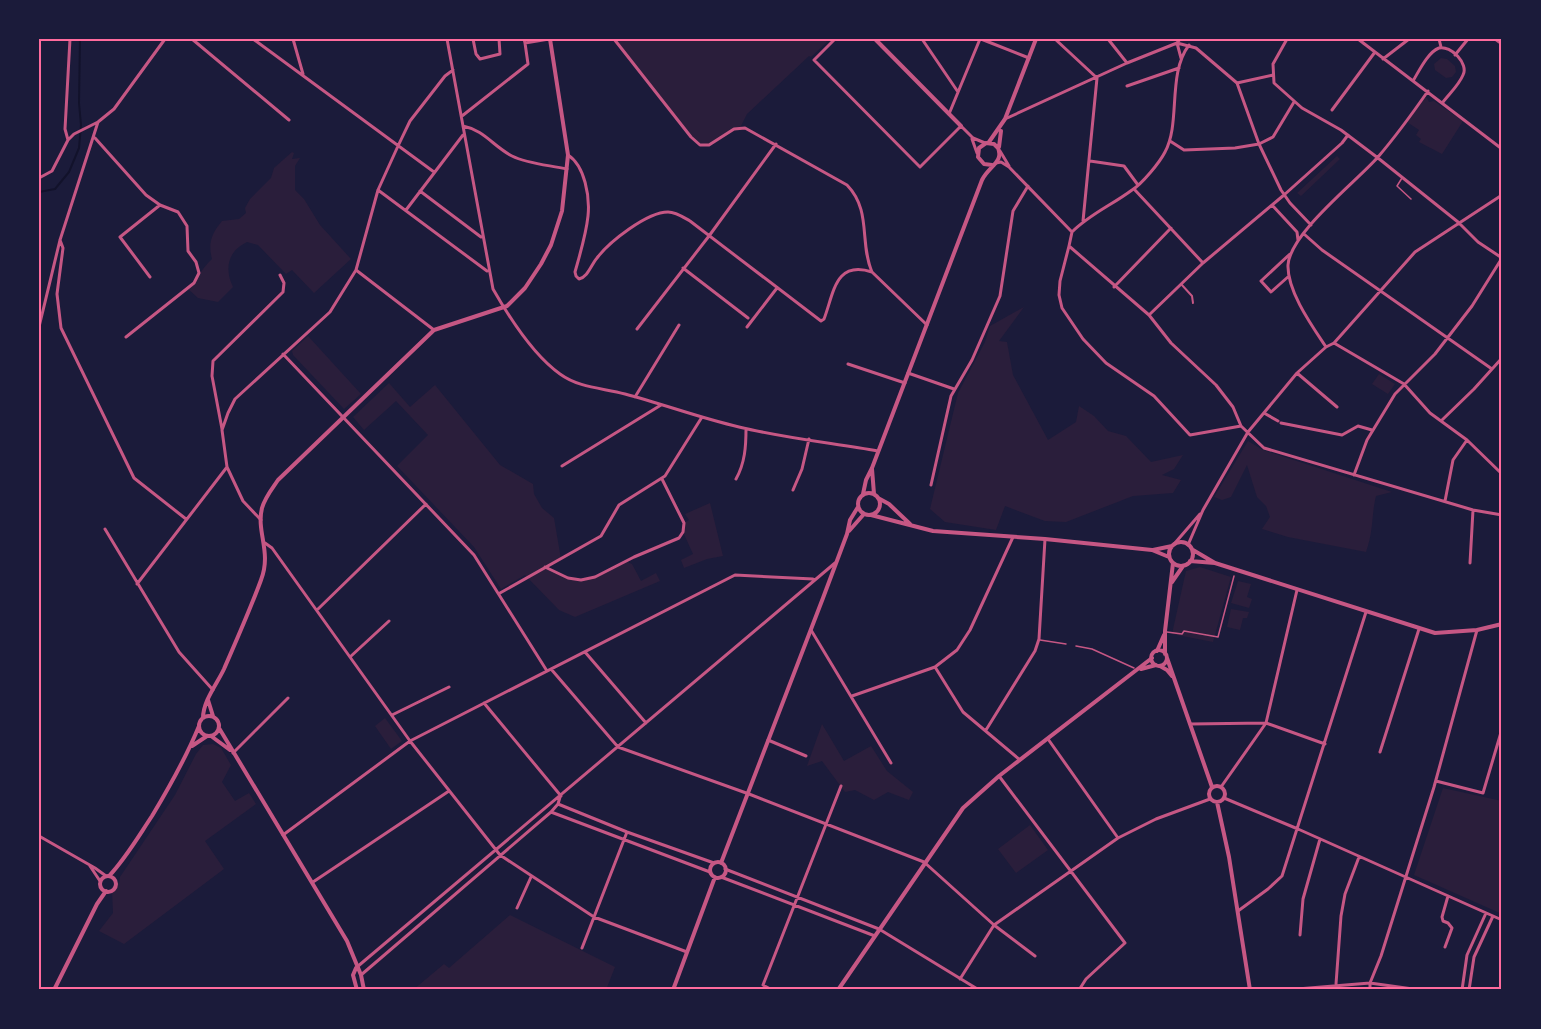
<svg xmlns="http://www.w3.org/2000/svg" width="1541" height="1029" font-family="'Sofia Sans Condensed',sans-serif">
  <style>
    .green { fill: #2a1e3b }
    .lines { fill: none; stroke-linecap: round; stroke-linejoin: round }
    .stream { stroke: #12122b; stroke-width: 2 }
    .service { stroke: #c65784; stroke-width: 1.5 }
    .pedestrian { stroke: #c65784; stroke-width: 2 }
    .minor { stroke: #c65784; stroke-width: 3 }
    .tertiary { stroke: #c65784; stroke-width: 4 }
    .neatline { fill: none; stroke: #ff6b9d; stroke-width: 2 }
  </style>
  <rect width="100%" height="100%" fill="#1b1b3a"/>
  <!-- green -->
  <path class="green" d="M614 39H824L827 42 811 57 809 56 747 114 740 128 709 145 697 143Z
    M1441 58 1447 59 1455 66 1456 72 1452 77 1446 78 1435 70 1434 64Z
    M1425 98H1427L1429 102 1434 101 1463 121 1442 154 1419 142 1421 139 1416 135 1419 130 1407 122Z
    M292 152 294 153 292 159 300 158 295 166V190L304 199 320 225 351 259 314 293 292 270 286 274 258 245 247 242C228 251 224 268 233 287L218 302 198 298 187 288C197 280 202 268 212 259 208 244 211 234 222 221L239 219 246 213 245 208 250 199 271 178 274 168Z
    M1337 156 1340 159 1301 196 1297 193Z
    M1024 307 999 341 1007 342 1013 375 1048 440 1076 422 1079 406 1094 416 1108 431 1126 436 1151 462 1183 455 1174 469 1162 475 1181 480 1173 493 1133 496 1066 522 1045 521 1005 506 996 530 945 522 930 509 958 393 985 342 990 326Z
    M308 336 361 394 344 409 293 355 292 351Z
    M1379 374 1395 384 1388 394 1372 384Z
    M389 383 410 407 435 385 500 465 533 484 534 494 542 508 554 518 561 559 546 567C585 587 588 580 625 561L632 564 641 581 656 573 660 581 575 617 559 610 525 575 501 589 474 547 397 466 428 435 396 401 364 430 353 417Z
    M1248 441 1263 450 1392 492 1376 496C1371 517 1374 529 1366 552L1288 537 1262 529 1270 517 1266 506 1257 497 1247 465 1231 497 1222 500 1214 497Z
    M710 503 723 556 707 559 684 568 681 560 693 554 683 532 684 523 689 520 685 514Z
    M1200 567 1231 577 1213 642 1172 634 1186 571Z
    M1238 581 1251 584 1247 597 1252 599 1249 608 1231 603Z
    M1231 609 1249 612 1247 618H1243L1240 630 1227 627Z
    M385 718 402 741 391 749 375 726Z
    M822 724 844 761 871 746 887 771 913 792 909 800 888 792 874 800 855 790 845 792 822 761 807 766Z
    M213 744 221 748 231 765 222 782 235 801 249 793 256 804 205 841 224 869 124 944 99 931 113 913 112 890 119 883 120 877 175 795 196 754 203 745Z
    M1443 788 1502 801V914L1414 875Z
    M1030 825 1048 850 1016 873 998 849Z
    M510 915 615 967 606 990H413L444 964 449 968Z"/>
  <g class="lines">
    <!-- stream -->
    <path class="stream" d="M39 192 55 189 69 172 79 148 81 125 79 103 80 39"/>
    <!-- service -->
    <path class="service" d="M1402 178 1397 186 1411 199
      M1167 632 1182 634 1184 631 1218 637 1234 576
      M1040 640 1066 644
      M1076 646 1092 649 1134 668"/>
    <!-- pedestrian -->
    <path class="pedestrian" d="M1181 284 1192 296 1193 303"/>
    <!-- minor -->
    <path class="minor" d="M192 39 289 120
      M253 39 434 172
      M293 39 303 74
      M447 39 493 289C509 317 533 355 560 374 579 388 603 388 625 394 663 404 700 418 739 427 784 438 832 443 878 451
      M473 39 476 54 480 59 500 54 499 39
      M524 39 525 43 549 39
      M614 39 691 137 700 145H709L734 129 745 128 847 185C872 211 859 242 872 272L927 325
      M835 39 814 60 920 167 961 126 973 138 985 143
      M922 39 958 92
      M981 39 1029 58
      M1055 39 1097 78 1083 221
      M1108 39 1127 63
      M1287 39 1273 64 1274 83 1302 108 1341 130 1378 158 1458 222 1478 242 1502 258
      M1358 39 1502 149
      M1439 39 1441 47
      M1495 39 1502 44
      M1455 55 1468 39
      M1181 58 1177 43 1196 48 1237 83 1259 144 1281 190 1290 203 1311 225
      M1383 59 1409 39
      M1413 81C1419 71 1428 52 1439 48 1451 45 1469 64 1463 75 1459 85 1449 94 1443 102
      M1237 83 1273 75
      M1127 86 1179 68
      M1332 110 1375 52
      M949 114 980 39
      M462 116 528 64 525 43
      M1005 119 1127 63 1177 43 1180 39
      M463 126C484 130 494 147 512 156 528 164 549 165 567 169
      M95 138 146 195 160 205 178 212 187 226 188 251 196 262 199 273 194 283 126 337
      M972 139 977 153
      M68 140 65 129 70 39
      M1170 141 1184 150 1235 148 1259 144 1273 137 1294 102
      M1000 151 1009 166
      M568 155C585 166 590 197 588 216 586 235 580 254 575 272L576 276 579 279C588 277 591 265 597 258 609 242 647 212 668 212 676 212 683 217 690 221L821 321 824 319C834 293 835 260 872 272
      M1090 161 1124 166 1138 185
      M996 163 1001 162 1009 167 1072 232
      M39 178 52 171 68 140 74 134 98 122 114 109 165 39
      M1134 189 1203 263
      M378 190 487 271
      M420 191 481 237
      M1272 205 1297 232 1298 240
      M406 210 463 135
      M1072 232 1069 246 1149 315 1171 343 1216 385 1233 407 1241 426 1264 448 1473 510 1502 515
      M1072 232C1090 214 1112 205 1132 190 1142 184 1160 162 1165 152 1181 123 1167 74 1189 45
      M1304 234 1322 250 1492 369
      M60 240 63 248 57 294 61 328 134 478 186 519
      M1069 246 1060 281 1059 295 1062 308 1083 339 1106 363 1154 396 1190 435 1241 426
      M683 268 748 318
      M356 270 378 190 398 146 410 121 445 76 453 70
      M1289 276 1271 292 1261 281 1290 254
      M150 277 120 237 160 205
      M1114 287 1171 228
      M1149 315 1203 263 1284 195 1342 143 1348 135
      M39 327 60 240 98 122
      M747 327 777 288
      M637 329 709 236 776 144
      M1334 343 1404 384 1430 413 1467 440 1502 474
      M1326 347C1312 326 1287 291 1288 265 1290 233 1356 182 1378 157 1396 136 1412 114 1428 91
      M283 354 474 555 547 671
      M848 364 905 383
      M908 373 954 389
      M1297 373 1337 407
      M635 397 679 325
      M1264 413 1278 421
      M1441 421 1474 389 1502 358
      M1281 423 1342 435 1358 426 1372 430
      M222 429 212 376 213 361 283 292 284 283 280 275
      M562 466 661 405
      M1354 475 1367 440 1395 394 1435 354 1472 306 1502 258
      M736 479C745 463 746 446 746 429
      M931 485 951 396 972 360 1000 296 1013 211 1028 186
      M793 490 802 469 809 439
      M1445 501 1453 460 1467 440
      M261 520 243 501 227 467 222 430 228 413 235 399 330 312 356 270 434 330
      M105 529 179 652 213 690
      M265 543 272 548 410 741 500 855 594 917 687 952
      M1175 543 1200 514
      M1188 545 1203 510 1248 432 1297 373 1326 347 1334 343 1415 252 1502 195
      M1470 563 1473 510
      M545 567 568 578 581 580 595 577 634 557 679 538 683 532 684 523 662 479
      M137 584 227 467
      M500 593 601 536 619 505 665 476 702 417
      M317 610 426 504
      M811 630 891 763
      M585 652 646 723
      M350 657 389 621
      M935 667 963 712 1020 760
      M551 669 618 747 749 794 924 862 994 925 1035 956
      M852 696 935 667 957 650 970 630 1013 537
      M484 703 561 796
      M392 715 449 687
      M1190 724 1266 723 1325 744
      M986 730 1035 651 1039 639 1045 539
      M1048 739 1118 838
      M768 740 806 756
      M1380 752 1419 629
      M233 753 288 698
      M999 776 1125 943 1086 979 1079 990
      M1436 781 1483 793 1502 729
      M1221 787 1266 723 1297 590
      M1224 798 1298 829 1502 920
      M558 804 627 832 714 863
      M551 812 710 872
      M283 835 410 741 735 575 813 579
      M39 836 95 868 106 876
      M90 866 100 881
      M725 869 879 929 979 990
      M721 877 875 936
      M313 882 449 791
      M517 908 531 877
      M1238 911 1268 889 1282 876 1366 612
      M1300 935 1303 899 1320 839
      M1445 947 1452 928 1448 923 1443 921 1442 917 1448 896
      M582 948 627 832
      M357 967 835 563
      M361 975 551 812 558 804 560 797
      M960 979 994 925 1118 838 1156 819 1210 799
      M1336 984 1341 916 1345 894 1359 857
      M772 990 763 985 841 786
      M1285 990 1370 983 1420 990
      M1370 990V983L1381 956 1434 787 1477 630
      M1462 990 1467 955 1486 913
      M1469 990 1474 957 1493 916"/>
    <!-- tertiary -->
    <path class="tertiary" d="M875 39 961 126
      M989 142 1005 119 1036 39
      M999 147 1001 131
      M872 469 874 494
      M858 504a11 11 0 1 1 22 0a11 11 0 1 1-22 0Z
      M863 494 866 480 872 468 982 180C989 166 1004 162 998 148L994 144 986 143 979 148 978 157 984 164 992 165
      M878 498 889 504 910 524
      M871 515 933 531 1045 539 1152 550 1169 557
      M849 531 864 514
      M1169 554a12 12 0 1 1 24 0a12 12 0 1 1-24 0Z
      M1153 550 1172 546
      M1193 550 1215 563
      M1190 561 1215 563 1435 633 1477 630 1502 624
      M1172 582 1183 566
      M1151 658a8 8 0 1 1 16 0a8 8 0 1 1-16 0Z
      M1157 651 1164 635
      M1165 654V631L1173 563
      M1167 658 1212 787
      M1160 666 1167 670 1172 676
      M1141 669 1156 665
      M208 700 213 716
      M199 726a10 10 0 1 1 20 0a10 10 0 1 1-20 0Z
      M203 718C203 701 217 684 224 669 237 639 250 610 261 580 272 552 256 532 262 508 265 497 272 489 278 480L434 330 507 306 525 288 541 264 551 245 562 211 568 155 550 39
      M219 728 347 941 361 975 364 990
      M211 736 230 750
      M192 746 207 736
      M1209 794a8 8 0 1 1 16 0a8 8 0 1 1-16 0Z
      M1217 802 1229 857 1250 990
      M710 870a8 8 0 1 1 16 0a8 8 0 1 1-16 0Z
      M721 863 823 598 847 534 850 520 858 507
      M109 876C126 858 138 837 152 816 170 786 186 758 199 726
      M100 884a8 8 0 1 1 16 0a8 8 0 1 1-16 0Z
      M356 968 353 975 357 990
      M54 990 97 904 106 891
      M673 990 715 877
      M838 990 963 808 999 776 1152 658"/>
  </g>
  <!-- border -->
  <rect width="1541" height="1029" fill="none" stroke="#1b1b3a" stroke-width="81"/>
  <rect x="40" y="40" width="1460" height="948" class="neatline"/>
</svg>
